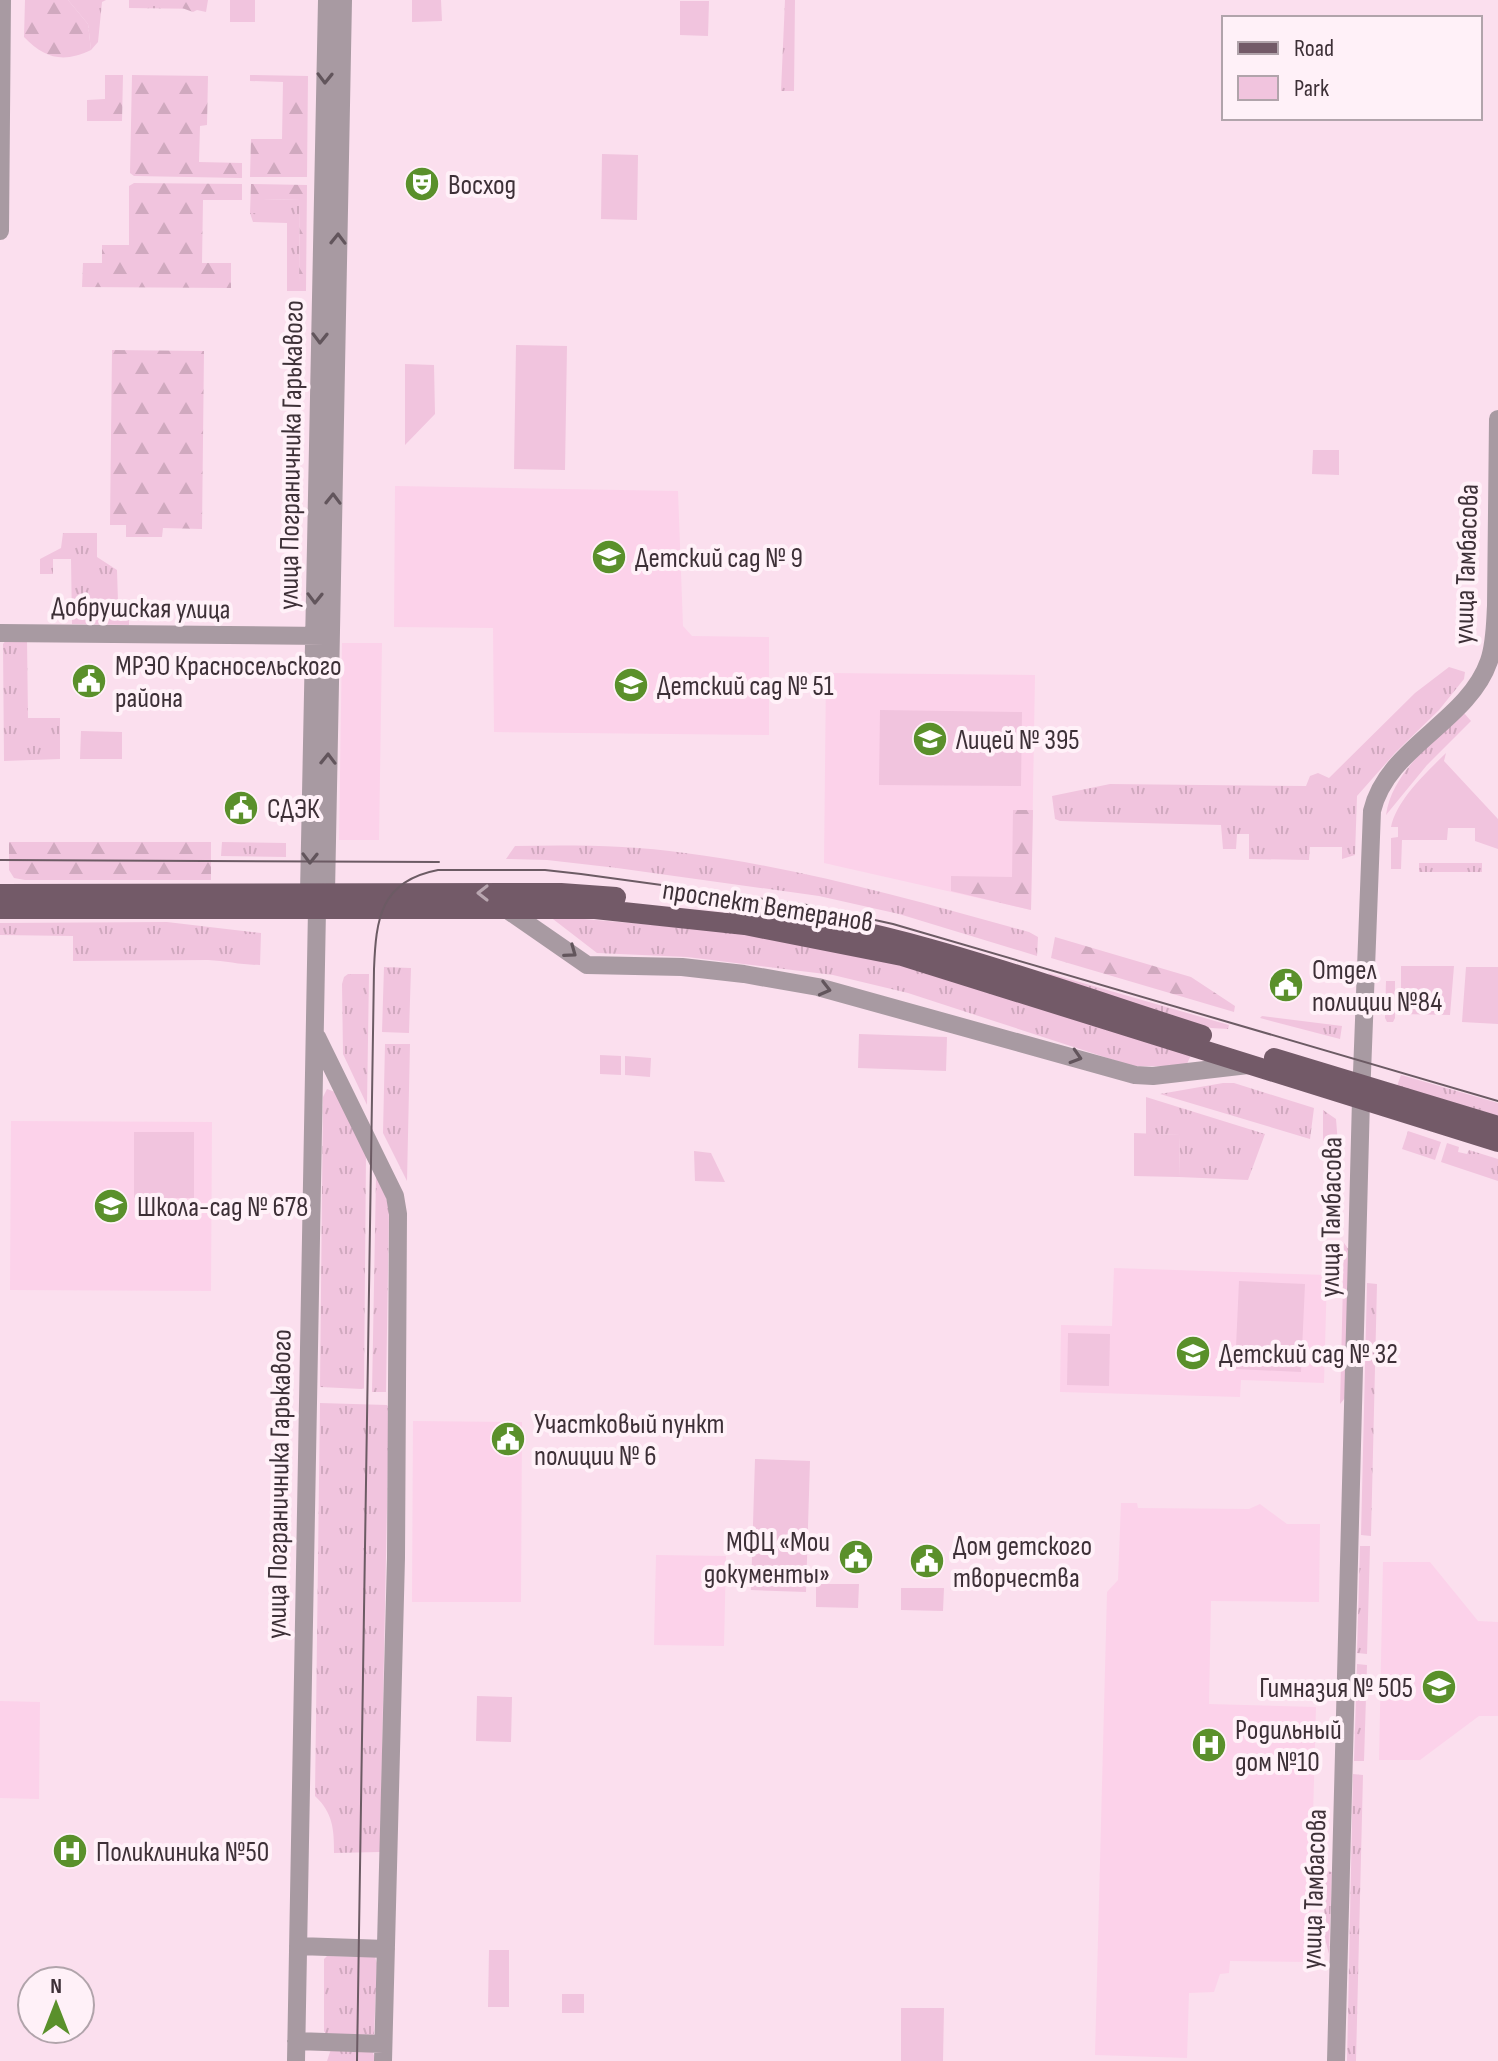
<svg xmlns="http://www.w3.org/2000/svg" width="1498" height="2061" font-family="'Sofia Sans Condensed',sans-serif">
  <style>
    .built { fill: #fcd2ea }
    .grass { fill: url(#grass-tufts) }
    .forest { fill: url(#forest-firs) }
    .park { fill: #f1c4de }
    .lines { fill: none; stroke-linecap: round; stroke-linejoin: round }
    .minor { stroke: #a89aa2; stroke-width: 18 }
    .major { stroke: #735a68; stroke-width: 20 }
    .tram { stroke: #6c5b64; stroke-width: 2 }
    .oneway { stroke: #62555c }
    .oneway2 { stroke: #b9a6b0 }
    .labels { text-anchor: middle; stroke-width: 8; stroke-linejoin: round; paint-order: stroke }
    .poi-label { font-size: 28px; fill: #3d3037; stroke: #fff1f8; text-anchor: start }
    .street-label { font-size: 28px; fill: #3d3037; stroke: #fff1f8 }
  </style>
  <defs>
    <pattern id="grass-tufts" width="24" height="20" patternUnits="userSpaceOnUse" patternTransform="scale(2)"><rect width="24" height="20" fill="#f1c4de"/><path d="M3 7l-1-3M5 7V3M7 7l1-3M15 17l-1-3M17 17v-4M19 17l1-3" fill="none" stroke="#d0a9bf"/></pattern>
    <pattern id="forest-firs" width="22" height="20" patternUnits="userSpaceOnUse" patternTransform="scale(2)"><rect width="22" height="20" fill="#f1c4de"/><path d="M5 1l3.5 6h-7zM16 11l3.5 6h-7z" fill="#d0a9bf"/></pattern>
  </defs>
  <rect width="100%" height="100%" fill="#fbdfee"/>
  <!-- built -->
  <path class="built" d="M395 486 678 491 683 626 692 636 769 637V735L494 732 493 628 394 627Z
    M342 643H382L379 840H339Z
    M826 673 1035 675 1031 910 824 863Z
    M11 1121 212 1122 211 1291 10 1290Z
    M1114 1268 1327 1275 1324 1383 1241 1380 1240 1397 1060 1392 1061 1325 1112 1326Z
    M413 1421 522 1422 521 1602H412Z
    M1121 1503H1137L1138 1508 1249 1509 1260 1504 1287 1524H1320L1319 1602 1211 1601 1209 1704 1316 1707 1309 1962 1230 1961 1229 1973 1220 1974 1214 1992 1189 1993 1187 2058 1095 2055 1107 1592 1118 1580Z
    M656 1555 726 1556 724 1646 654 1645Z
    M1383 1562H1430L1478 1621 1498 1622V1716H1479L1420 1760H1379Z
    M0 1701 40 1702 39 1799 0 1798Z"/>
  <!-- grass -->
  <path class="grass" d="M68 0H106L102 2 98 42 91 50 88 24Z
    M129 0H205L206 9 129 8Z
    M785 0H795L794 91H781Z
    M263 199 300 200 299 285H287V223L253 222 250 213H263Z
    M63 533H97V557L117 570 118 602 123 608 129 609V625L72 624 71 559H53V574H40V559L61 548Z
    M7 639H27L28 718H60V759L4 761 3 644Z
    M1449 667 1465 672 1464 679 1439 710 1395 753 1357 796 1355 855 1342 859V847H1310L1309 860 1249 859V834H1237L1236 849H1223L1221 825 1060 821 1055 819 1052 796 1110 784 1306 786 1310 776 1318 773 1329 778 1415 693Z
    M1464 713 1471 721 1427 765 1386 815C1392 772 1434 741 1464 713Z
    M222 842 286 843V857L221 856Z
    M515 846C571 845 629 845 685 853 802 868 916 901 1029 932L1038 937 1037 956 899 914 819 896 617 868 547 860 506 859Z
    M1419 863H1482V872H1419Z
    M549 916 748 933 891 960 1191 1055 1186 1066H1132L908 993 833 975 687 957 597 953Z
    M167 922 261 933 260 965C242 965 226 961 208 960L73 961V936L0 935V923Z
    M384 967 411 968 409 1033 382 1032Z
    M1048 973 1229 1025 1228 1029 1211 1028 1053 979Z
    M348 974H369L367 1105 343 1054 342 984 344 977Z
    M1262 1016 1342 1026 1340 1039 1260 1018Z
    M385 1044H410L407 1181 383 1133Z
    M1401 1075 1498 1103V1116L1397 1086Z
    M1223 1083H1234L1314 1108 1310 1139 1160 1094Z
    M327 1089 335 1092 366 1155 364 1388 362 1389 320 1387 323 1097Z
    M1146 1097 1265 1134 1248 1180 1179 1177 1180 1135 1146 1134Z
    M1323 1110 1336 1119 1338 1144 1323 1141Z
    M1408 1131 1441 1142 1435 1160 1402 1149Z
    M1447 1143 1459 1147 1458 1152 1467 1154 1469 1150 1498 1159V1181L1441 1162Z
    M376 1176 385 1194 389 1208 386 1392H372Z
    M1344 1243 1349 1250 1345 1398 1340 1404Z
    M1367 1283 1377 1284 1371 1536 1361 1535Z
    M320 1403 387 1405 389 1408 380 1852 334 1853C334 1829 333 1813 315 1796Z
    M1360 1546H1370L1367 1654 1357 1653Z
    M1357 1664 1367 1665 1364 1761H1354Z
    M1353 1774 1363 1775 1356 2061H1347Z
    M1325 1871 1332 1872 1329 1954 1324 1935Z
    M327 1956 375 1957 377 1963 374 2035 326 2034 324 2031V1959Z
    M331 2049 372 2050 376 2061H327Z"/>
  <!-- forest -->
  <path class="forest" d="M25 0H68L88 24 91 50C64 63 45 59 24 37Z
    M185 0H208L206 12 197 10 193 12 182 8Z
    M105 75H123L122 121H87V100L105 99Z
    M132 75 208 76 207 125 200 126 199 162 242 163V178L134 176 130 173Z
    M250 75 308 76 307 177H250L251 139H282L283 82 250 81Z
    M134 183 242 184V200H203L202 263H231V288L82 287 83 263H102V245H129V186Z
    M251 184 307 185 306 291H287V285H299L300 200 263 199V213H250Z
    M112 350 204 351 202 529 163 528 162 537H126V525H110Z
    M1013 810H1033L1031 910 951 891V876L1012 877Z
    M9 842H211V880H25L14 878 9 870Z
    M1055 937 1191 977 1235 1006 1234 1012 1051 958Z"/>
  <!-- park -->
  <path class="park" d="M230 0H255V22H230Z
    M412 0H441L442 21 412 22Z
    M680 1H709L708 36 680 35Z
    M602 154 638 155 637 220 601 219Z
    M516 345 567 346 565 470 514 469Z
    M405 364 434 365 435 414 405 445Z
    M1313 450H1339V475L1312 474Z
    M880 710 1022 712 1021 786 879 785Z
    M81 731 122 732V759H80Z
    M1446 753 1444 761 1498 819V849L1475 841V828H1448L1447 840H1402L1401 869H1391V838L1398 837V827H1391C1397 799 1427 772 1446 753Z
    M1401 966H1454L1450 1015 1401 1014Z
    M1466 967H1498V1043V1024L1462 1022Z
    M1386 981H1395V1018L1393 1022H1387L1385 1018Z
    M859 1034 947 1037 946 1071 858 1068Z
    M600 1055 621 1056V1075L600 1074Z
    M625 1056 651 1058 650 1077 625 1075Z
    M134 1132H194V1198H134Z
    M1134 1133 1180 1135 1179 1177 1134 1176Z
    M694 1151 711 1153 725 1182 695 1181Z
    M1239 1281 1305 1284 1301 1372 1235 1369Z
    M1068 1333 1110 1334 1109 1386 1067 1385Z
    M755 1459 810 1461 806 1592 751 1590Z
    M816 1584H859L858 1608 816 1607Z
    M901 1588H944L943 1611 901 1610Z
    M477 1696 512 1697 511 1742 476 1741Z
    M489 1950H509V2007H488Z
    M562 1994H584V2013H562Z
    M901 2008H944L943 2061H901Z"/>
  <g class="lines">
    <!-- minor -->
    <path class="minor" d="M0 231 2 0
      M0 633 325 636
      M316 907 309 893 327 0
      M506 909 587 965 682 967 744 974 818 987 1135 1075 1153 1076 1248 1065
      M317 1037 395 1196 398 1214 396 1558 383 2061
      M298 1946 386 1949
      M296 2041 383 2044
      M296 2061 317 909 326 893 343 0
      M1336 2061 1361 1099 1372 811C1387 747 1468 722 1489 661 1495 644 1495 624 1496 606L1498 419"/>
    <!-- major -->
    <path class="major" d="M0 894 561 893 616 897
      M0 909H595L745 925 902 956 1498 1142
      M739 910C898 928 1051 987 1202 1035
      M1274 1058 1498 1126"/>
    <!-- tram -->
    <path class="tram" d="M0 860 439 862
      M357 2061 374 969C376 919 380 881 438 870H545L581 874 807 905 893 924 1498 1101"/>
  </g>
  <!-- one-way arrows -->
  <defs><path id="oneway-chevron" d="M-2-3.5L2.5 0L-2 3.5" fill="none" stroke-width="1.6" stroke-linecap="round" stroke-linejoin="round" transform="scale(2)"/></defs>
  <g class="oneway">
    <use href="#oneway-chevron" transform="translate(325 78) rotate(91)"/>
    <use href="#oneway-chevron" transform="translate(338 239) rotate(-89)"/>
    <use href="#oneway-chevron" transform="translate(320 338) rotate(91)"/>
    <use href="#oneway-chevron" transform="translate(333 499) rotate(-89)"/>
    <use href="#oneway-chevron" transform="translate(315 598) rotate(91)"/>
    <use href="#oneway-chevron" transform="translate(328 759) rotate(-89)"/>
    <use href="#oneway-chevron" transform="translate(310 858) rotate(91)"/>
    <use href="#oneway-chevron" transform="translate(571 952) rotate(36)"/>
    <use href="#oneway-chevron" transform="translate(825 989) rotate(14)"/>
    <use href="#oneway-chevron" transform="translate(1076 1057) rotate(17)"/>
  </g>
  <use class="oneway2" href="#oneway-chevron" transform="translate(483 893) rotate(180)"/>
  <!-- icons -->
  <defs>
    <g id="theatre-disc" transform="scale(1.8)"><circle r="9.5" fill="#5a902b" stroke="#fff1f8"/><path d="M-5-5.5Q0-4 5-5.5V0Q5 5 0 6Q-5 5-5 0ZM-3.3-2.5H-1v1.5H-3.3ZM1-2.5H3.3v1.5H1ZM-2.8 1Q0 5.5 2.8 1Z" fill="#fff"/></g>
    <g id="school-disc" transform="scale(1.8)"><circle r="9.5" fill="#5a902b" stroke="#fff1f8"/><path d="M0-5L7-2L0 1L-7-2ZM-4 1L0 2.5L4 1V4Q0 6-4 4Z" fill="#fff"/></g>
    <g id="civic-disc" transform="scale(1.8)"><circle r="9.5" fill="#5a902b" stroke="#fff1f8"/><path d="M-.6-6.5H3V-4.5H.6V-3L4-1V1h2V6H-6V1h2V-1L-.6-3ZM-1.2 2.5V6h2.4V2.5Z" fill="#fff"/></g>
    <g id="hospital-disc" transform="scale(1.8)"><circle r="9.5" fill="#5a902b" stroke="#fff1f8"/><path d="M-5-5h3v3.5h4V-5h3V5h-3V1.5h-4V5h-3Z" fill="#fff"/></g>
  </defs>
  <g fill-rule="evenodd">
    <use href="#theatre-disc" x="422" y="184"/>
    <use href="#school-disc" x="609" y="557"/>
    <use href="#civic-disc" x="89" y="681"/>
    <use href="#school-disc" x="631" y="685"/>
    <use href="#school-disc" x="930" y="739"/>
    <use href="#civic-disc" x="241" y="808"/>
    <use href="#civic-disc" x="1286" y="985"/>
    <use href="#school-disc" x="111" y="1206"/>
    <use href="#school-disc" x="1193" y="1353"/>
    <use href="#civic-disc" x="508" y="1439"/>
    <use href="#civic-disc" x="856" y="1557"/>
    <use href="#civic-disc" x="927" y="1561"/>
    <use href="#school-disc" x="1439" y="1687"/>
    <use href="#hospital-disc" x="1209" y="1745"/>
    <use href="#hospital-disc" x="70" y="1851"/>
  </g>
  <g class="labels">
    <!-- poi labels -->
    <g class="poi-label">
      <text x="448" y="194">Восход</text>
      <text x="635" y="567">Детский сад № 9</text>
      <text x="115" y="675">МРЭО Красносельского<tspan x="115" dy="32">района</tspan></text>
      <text x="657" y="695">Детский сад № 51</text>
      <text x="956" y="749">Лицей № 395</text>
      <text x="267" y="818">СДЭК</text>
      <text x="1312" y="979">Отдел<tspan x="1312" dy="32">полиции №84</tspan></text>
      <text x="137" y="1216">Школа-сад № 678</text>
      <text x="1219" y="1363">Детский сад № 32</text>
      <text x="534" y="1433">Участковый пункт<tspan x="534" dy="32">полиции № 6</tspan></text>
      <text x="830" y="1551" text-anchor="end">МФЦ «Мои<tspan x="830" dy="32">документы»</tspan></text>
      <text x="953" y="1555">Дом детского<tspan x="953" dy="32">творчества</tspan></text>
      <text x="1413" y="1697" text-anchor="end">Гимназия № 505</text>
      <text x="1235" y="1739">Родильный<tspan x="1235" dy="32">дом №10</tspan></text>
      <text x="96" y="1861">Поликлиника №50</text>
    </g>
    <!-- street labels -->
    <g class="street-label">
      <text transform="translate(290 455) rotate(-89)" y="10">улица Пограничника Гарькавого</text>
      <text transform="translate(1465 564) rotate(-88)" y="10">улица Тамбасова</text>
      <text transform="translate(141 607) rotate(1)" y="10">Добрушская улица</text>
      <text transform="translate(768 905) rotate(9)" y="10">проспект Ветеранов</text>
      <text transform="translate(1330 1217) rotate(-89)" y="10">улица Тамбасова</text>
      <text transform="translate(278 1484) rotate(-89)" y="10">улица Пограничника Гарькавого</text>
      <text transform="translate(1313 1889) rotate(-88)" y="10">улица Тамбасова</text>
    </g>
  </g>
  <!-- legend -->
  <rect x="1222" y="16" width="260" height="104" fill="#fff1f8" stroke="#b1a4ab" stroke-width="2"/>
  <rect x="1238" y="42" width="40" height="12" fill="#735a68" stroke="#b1a4ab" stroke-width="2"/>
  <text x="1294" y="56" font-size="24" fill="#3d3037">Road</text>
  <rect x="1238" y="76" width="40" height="24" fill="#f1c4de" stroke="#b1a4ab" stroke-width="2"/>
  <text x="1294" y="96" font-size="24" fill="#3d3037">Park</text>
  <!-- north arrow -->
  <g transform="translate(56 2005)"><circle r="38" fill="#fff1f8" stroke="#b1a4ab" stroke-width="2"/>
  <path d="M0-6L14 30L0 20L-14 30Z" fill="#5a902b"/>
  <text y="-12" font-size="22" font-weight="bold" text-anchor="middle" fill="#3d3037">N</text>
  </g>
</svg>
